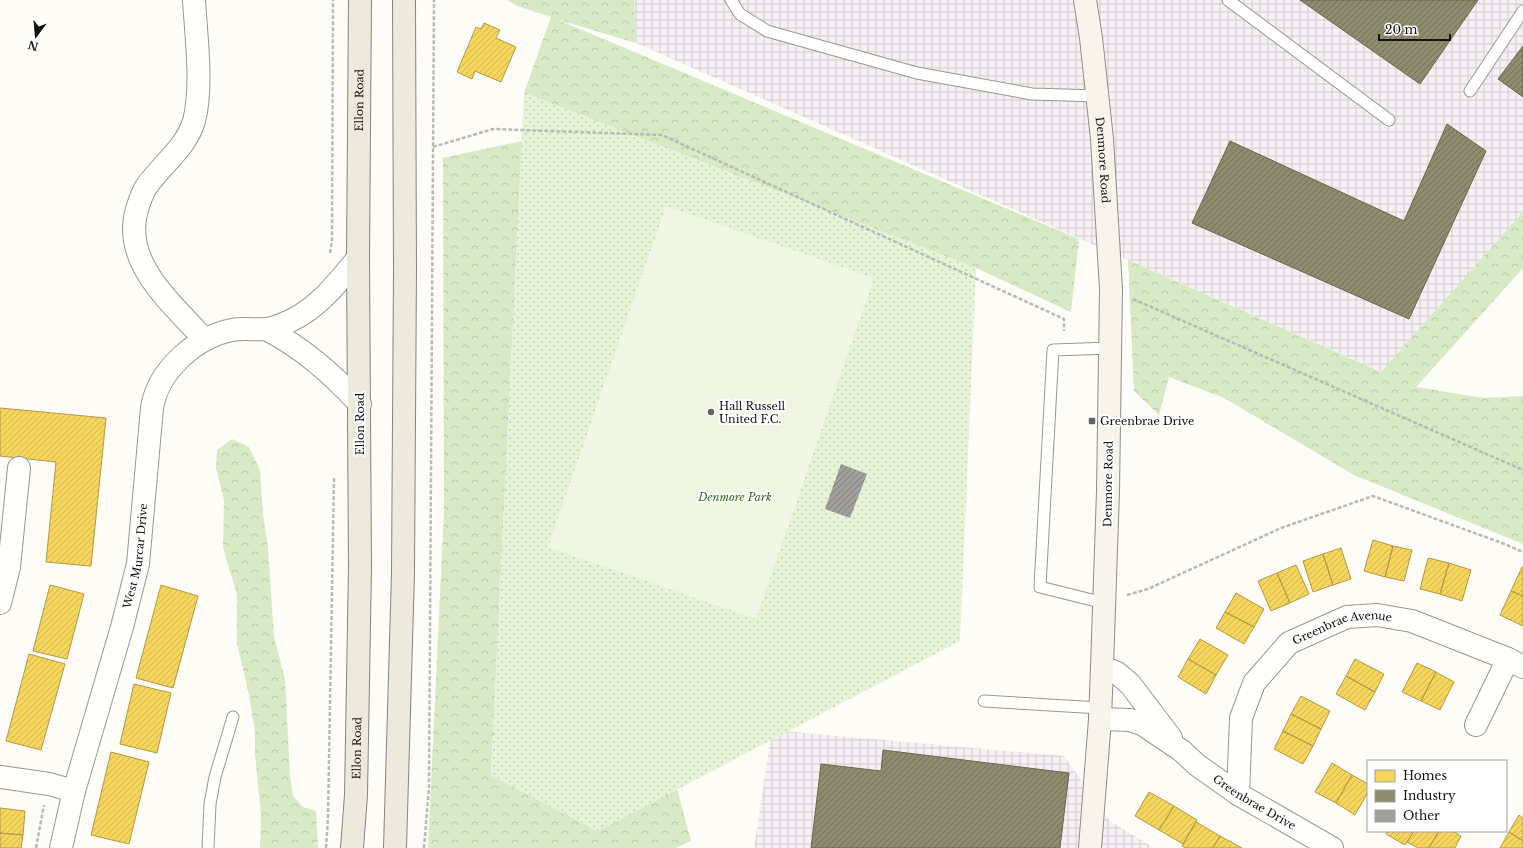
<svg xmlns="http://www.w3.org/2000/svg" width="1523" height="848" font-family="'Libre Baskerville',serif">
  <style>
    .industrial { fill: url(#industrial-grid) }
    .forest { fill: url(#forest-crowns) }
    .park { fill: url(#park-dots) }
    .pitch { fill: #f0f6e1 }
    .homes { fill: url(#homes-hatch); stroke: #b19a46 }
    .industry { fill: url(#industry-hatch); stroke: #676752 }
    .building { fill: url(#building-hatch) }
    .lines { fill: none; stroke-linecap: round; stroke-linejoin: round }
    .lane-casing { stroke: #979795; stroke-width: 13 }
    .street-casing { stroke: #979795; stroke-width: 24 }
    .secondary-casing { stroke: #8e8d8b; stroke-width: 24 }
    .primary-casing { stroke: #858482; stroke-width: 24 }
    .path { stroke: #b9b9b8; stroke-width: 2.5; stroke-dasharray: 4 2; stroke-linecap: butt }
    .lane { stroke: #fffffe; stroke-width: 11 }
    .street { stroke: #fffffe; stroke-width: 22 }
    .secondary { stroke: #f6f4eb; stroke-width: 22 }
    .primary { stroke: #ede9dc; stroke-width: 22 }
    .poi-dot { fill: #646362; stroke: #fff; stroke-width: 1.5 }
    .labels { text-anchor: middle; stroke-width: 4; stroke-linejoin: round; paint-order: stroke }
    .street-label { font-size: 11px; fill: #111; stroke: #fff }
    .poi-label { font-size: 11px; fill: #111; stroke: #fff; text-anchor: start }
    .park-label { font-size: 11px; font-style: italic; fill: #2f6b1f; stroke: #fff }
  </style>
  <defs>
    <pattern id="industrial-grid" width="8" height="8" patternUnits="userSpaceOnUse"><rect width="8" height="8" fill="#f5f0f3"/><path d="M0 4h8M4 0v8" fill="none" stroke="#d1cdcf"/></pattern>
    <pattern id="forest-crowns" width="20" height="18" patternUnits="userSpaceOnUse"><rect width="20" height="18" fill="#d8eac5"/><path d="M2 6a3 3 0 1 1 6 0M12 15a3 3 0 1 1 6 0" fill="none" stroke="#b8c8a8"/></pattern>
    <pattern id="park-dots" width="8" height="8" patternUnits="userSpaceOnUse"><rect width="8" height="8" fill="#e7f3d7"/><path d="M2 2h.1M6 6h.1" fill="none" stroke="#c5cfb8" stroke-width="1.8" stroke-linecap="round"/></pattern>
    <pattern id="homes-hatch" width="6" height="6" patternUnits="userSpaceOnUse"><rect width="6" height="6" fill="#f6d55c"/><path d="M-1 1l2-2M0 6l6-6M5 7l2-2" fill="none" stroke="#d2b64f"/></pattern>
    <pattern id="industry-hatch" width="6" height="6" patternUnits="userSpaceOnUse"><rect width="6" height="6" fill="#8c8c6e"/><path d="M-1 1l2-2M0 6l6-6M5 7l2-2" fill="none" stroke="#717159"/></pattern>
    <pattern id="building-hatch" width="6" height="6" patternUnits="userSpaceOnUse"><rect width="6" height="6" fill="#a19f9c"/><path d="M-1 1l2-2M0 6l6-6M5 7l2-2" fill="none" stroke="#82807e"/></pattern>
  </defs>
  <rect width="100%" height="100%" fill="#fdfcf7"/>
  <!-- industrial -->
  <path class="industrial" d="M634 0H1523V268L1416 387 636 43Z
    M772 730 1064 756 1110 821 1154 848H754Z"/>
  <!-- forest -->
  <path class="forest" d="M507 0H634L636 43 556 19 1079 239 1071 312 976 268 524 93 551 17 517 6Z
    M522 141 491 775 598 831 677 789 691 841 676 848H428L444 510 443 158Z
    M1523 212V268L1416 387 1484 398 1523 396V544L1354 475 1224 398 1169 377 1159 415 1134 391 1128 260 1381 372Z
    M232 439 249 447 260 470 263 514 268 548 274 637 285 679 290 776 293 796 303 807 316 811 318 848H260L261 815 255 754V732L249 695 237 643V594L223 548 224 500 216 468 217 450Z"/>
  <!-- park -->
  <path class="park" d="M524 93 976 268 960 641 598 831 491 775Z"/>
  <!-- pitch -->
  <path class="pitch" d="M666 206 874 278 756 619 548 547Z"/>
  <!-- homes -->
  <path class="homes" d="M484 23 500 30 496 38 516 47 501 82 475 71 472 79 457 72 476 27 481 29Z
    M0 408 106 418 91 566 46 562 56 462 0 456Z
    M1373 540 1393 546 1385 577 1364 571Z
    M1393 546 1412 550 1404 581 1385 577Z
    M1341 548 1351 579 1333 585 1323 554Z
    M1323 554 1333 585 1313 592 1303 561Z
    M1428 558 1449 563 1440 594 1420 589Z
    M1449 563 1471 570 1462 601 1440 594Z
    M1296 565 1309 594 1290 603 1277 573Z
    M1522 567H1523V596L1511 591Z
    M1277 573 1290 603 1271 611 1258 581Z
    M50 585 84 594 67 659 33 651Z
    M161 585 198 596 173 688 136 678Z
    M1511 591 1523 596V626L1500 615Z
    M1236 593 1264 609 1254 627 1225 612Z
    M1225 612 1254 627 1244 644 1216 628Z
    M1200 639 1228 655 1216 675 1188 659Z
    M29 654 65 664 41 750 6 741Z
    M1188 659 1216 675 1206 694 1178 677Z
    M1355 659 1384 674 1375 692 1346 676Z
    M1417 663 1436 672 1421 701 1402 692Z
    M1436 672 1454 682 1440 710 1421 701Z
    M1346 676 1375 692 1365 710 1336 694Z
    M134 684 171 693 157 753 120 744Z
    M1301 696 1330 711 1321 729 1291 714Z
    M1291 714 1321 729 1313 746 1283 731Z
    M1283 731 1313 746 1303 764 1274 749Z
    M111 752 149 762 129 844 91 835Z
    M1332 763 1352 775 1336 803 1315 792Z
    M1352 775 1368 784V792L1355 815 1336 803Z
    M1149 792 1174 806 1159 830 1135 816Z
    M1174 806 1197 820 1183 844 1159 830Z
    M0 808 25 811 23 835 0 833Z
    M1519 815 1523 818V841L1509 832Z
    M1196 822 1220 836 1213 848H1185L1182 846Z
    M1388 831H1414L1405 845 1386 834Z
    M1414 831H1439L1429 848H1418L1407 842Z
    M1439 831H1453L1461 836 1455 848H1429Z
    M1509 832 1523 841V848H1500Z
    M0 833 23 835 21 848H0Z
    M1220 836 1242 848H1213Z"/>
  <!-- industry -->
  <path class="industry" d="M1300 0H1478L1420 84Z
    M1523 46V97L1498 79Z
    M1447 124 1486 151 1409 319 1192 223 1230 141 1404 221Z
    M883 750 1069 773 1060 848H811L821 764 881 771Z"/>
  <!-- building -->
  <path class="building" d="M841 464 867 474 850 518 825 509Z"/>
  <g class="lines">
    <!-- lane casing -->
    <g class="lane-casing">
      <path id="lane" d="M731 0 740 14 767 31 917 73 1032 94 1098 96
        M1228 0 1389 120
        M1470 91 1523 11
        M1104 603 1040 587 1053 350 1111 348
        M984 701 1100 708
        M208 848 210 804 215 777 233 717"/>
    </g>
    <!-- street casing -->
    <g class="street-casing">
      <g id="street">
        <path d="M194 0C196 35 203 87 194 121 186 148 162 164 146 187 143 192 140 200 138 206 119 261 172 303 204 339"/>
        <path d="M266 329C303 348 332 374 360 404"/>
        <path d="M0 603 9 567 19 468"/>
        <path d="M1102 667 1117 673 1130 684 1171 738"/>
        <path id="s1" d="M1100 719 1130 720 1142 724 1182 751 1197 765 1238 794 1332 848"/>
        <path d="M1476 725 1508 659"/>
        <path d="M0 777 49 784 74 791"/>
        <path id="s2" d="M1238 794 1241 718 1254 683 1289 643 1347 617 1377 615 1412 621 1508 659 1523 667"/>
        <path id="s3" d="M61 848 74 791 122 627 138 564 152 408C158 370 196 337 232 330 244 328 255 330 266 329 274 328 284 324 292 320 319 307 339 281 358 258"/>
      </g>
    </g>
    <!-- secondary casing -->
    <g class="secondary-casing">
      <g id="secondary">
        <path id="s4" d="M1085 0 1091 38 1102 139 1111 289 1108 491 1102 667 1100 719 1090 848"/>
      </g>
    </g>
    <!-- primary casing -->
    <g class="primary-casing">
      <g id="primary">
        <path id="s5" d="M352 848 356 795 360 567 358 258 360 0"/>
        <path d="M395 848 403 573 405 269 404 0"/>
      </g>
    </g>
    <!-- path -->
    <path class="path" d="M433 147 493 129 662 135 1064 319V331
      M330 253 332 241 333 0
      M1133 299 1523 470
      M1127 595 1148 589 1281 528 1373 496 1502 543 1523 552
      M36 848 44 805
      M326 848 328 818 334 477
      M424 848 429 787 434 0"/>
    <!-- lane -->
    <use href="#lane" class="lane"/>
    <!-- street -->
    <use href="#street" class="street"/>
    <!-- secondary -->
    <use href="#secondary" class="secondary"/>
    <!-- primary -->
    <use href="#primary" class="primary"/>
  </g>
  <!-- markers -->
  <g class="poi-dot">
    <circle cx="711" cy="412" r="4"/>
    <rect x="1088" y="417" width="8" height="8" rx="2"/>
  </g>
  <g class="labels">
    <!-- street labels -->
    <g class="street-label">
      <text dy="4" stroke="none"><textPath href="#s5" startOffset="748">Ellon Road</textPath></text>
      <text dy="4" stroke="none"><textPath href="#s4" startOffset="161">Denmore Road</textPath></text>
      <text transform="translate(360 424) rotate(-90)" y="4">Ellon Road</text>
      <text transform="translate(1108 484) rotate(-89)" y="4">Denmore Road</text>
      <text dy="4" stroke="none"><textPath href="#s3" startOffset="302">West Murcar Drive</textPath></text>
      <text dy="4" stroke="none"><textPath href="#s2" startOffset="223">Greenbrae Avenue</textPath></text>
      <text dy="4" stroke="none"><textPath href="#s5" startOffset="100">Ellon Road</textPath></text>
      <text dy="4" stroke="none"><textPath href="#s1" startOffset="180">Greenbrae Drive</textPath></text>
    </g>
    <!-- poi labels -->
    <g class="poi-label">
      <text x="719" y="410">Hall Russell<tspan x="719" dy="13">United F.C.</tspan></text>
      <text x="1100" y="425">Greenbrae Drive</text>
    </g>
    <!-- park labels -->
    <g class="park-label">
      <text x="735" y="501">Denmore Park</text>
    </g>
  </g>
  <!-- legend -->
  <rect x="1367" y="760" width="140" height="72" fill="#ffffff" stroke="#a0a0a0"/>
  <rect x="1375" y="770" width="20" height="12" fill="#f6d55c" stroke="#a0a0a0"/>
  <text x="1403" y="780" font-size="12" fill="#111111">Homes</text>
  <rect x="1375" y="790" width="20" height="12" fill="#8c8c6e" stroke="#a0a0a0"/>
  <text x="1403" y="800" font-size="12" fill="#111111">Industry</text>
  <rect x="1375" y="810" width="20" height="12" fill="#a19f9c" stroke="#a0a0a0"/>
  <text x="1403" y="820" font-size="12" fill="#111111">Other</text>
  <!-- north arrow -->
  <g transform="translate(36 36) rotate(196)" stroke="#ffffff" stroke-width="3" paint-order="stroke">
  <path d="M0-3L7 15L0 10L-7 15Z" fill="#111111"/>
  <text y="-6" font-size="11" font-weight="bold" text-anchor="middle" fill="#111111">N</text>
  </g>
  <!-- scale -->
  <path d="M1379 34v6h71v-6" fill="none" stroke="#111111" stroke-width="2"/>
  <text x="1385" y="34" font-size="12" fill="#111111" stroke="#ffffff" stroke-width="3" paint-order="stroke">20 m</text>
</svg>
